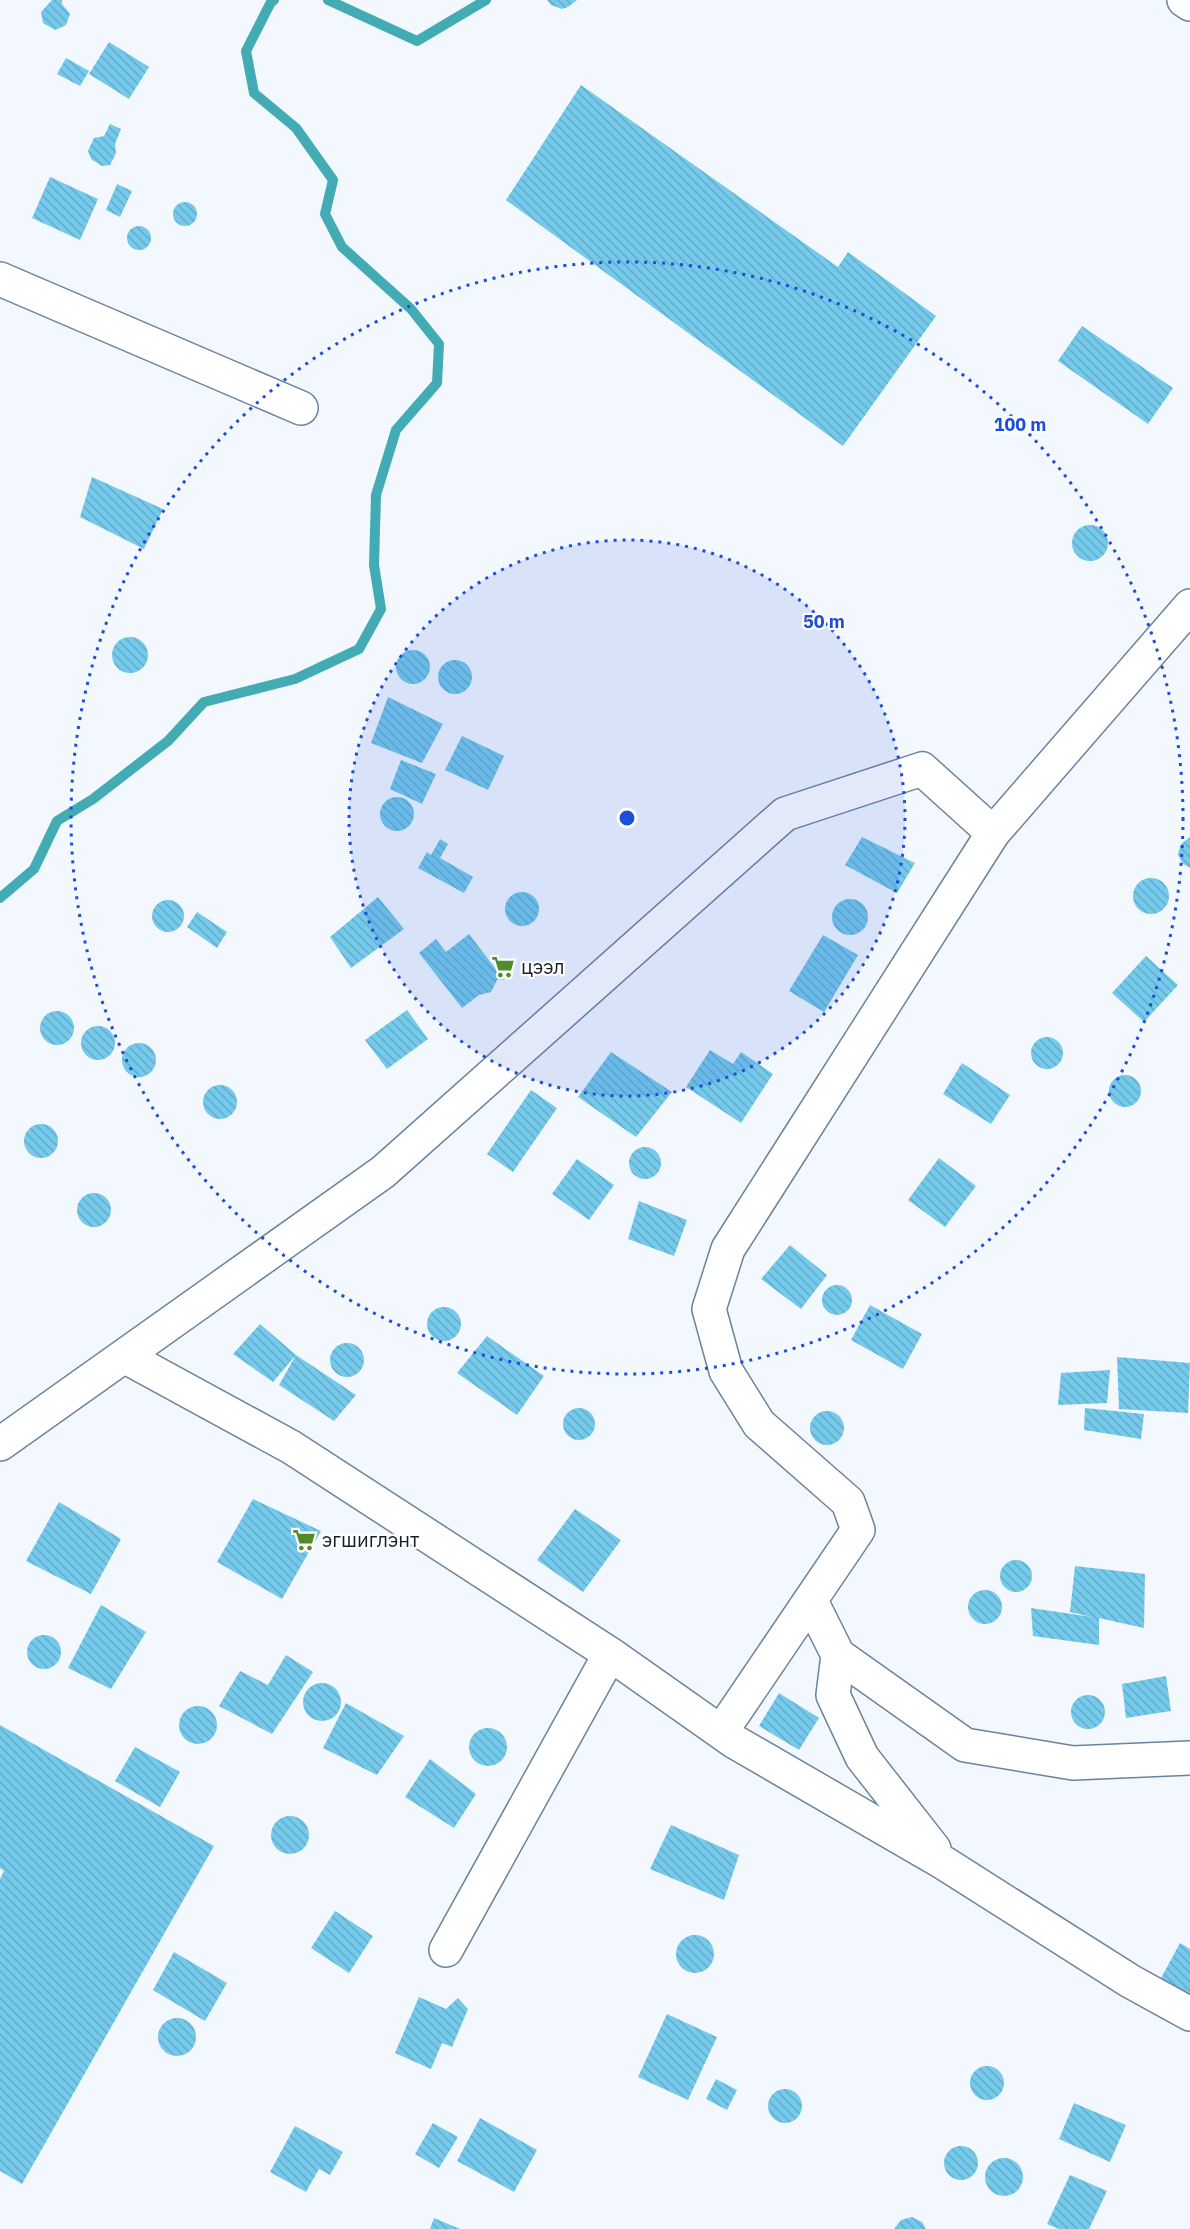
<svg xmlns="http://www.w3.org/2000/svg" width="1190" height="2229" font-family="'IBM Plex Sans',sans-serif">
  <style>
    .lines { fill: none; stroke-linecap: round; stroke-linejoin: round }
    .stream { stroke: #43abb4; stroke-width: 10 }
    .building { fill: url(#building-back-hatch) }
    .minor-casing { stroke: #6a849d; stroke-width: 36 }
    .minor { stroke: #fff; stroke-width: 33 }
    .ring { fill: none; stroke: #1d4ed8; stroke-width: 3; stroke-dasharray: 3 6 }
    .labels { text-anchor: middle; stroke-width: 4.5; stroke-linejoin: round; paint-order: stroke }
    .poi-label { font-size: 20px; fill: #141f29; stroke: #fff; text-anchor: start }
    .centre { fill: #1d4ed8; stroke: #fff; stroke-width: 3 }
    .ring-label { font-size: 18px; text-anchor: middle; font-weight: bold; fill: #1d4ed8; stroke: #fff; stroke-width: 4.5; stroke-linejoin: round; paint-order: stroke }
  </style>
  <defs>
    <pattern id="building-back-hatch" width="6" height="6" patternUnits="userSpaceOnUse" patternTransform="scale(1.5)"><rect width="6" height="6" fill="#75caec"/><path d="M-1 5l2 2M0 0l6 6M5-1l2 2" fill="none" stroke="#64adca"/></pattern>
  </defs>
  <rect width="100%" height="100%" fill="#f2f8fd"/>
  <g class="lines">
    <!-- stream -->
    <path class="stream" d="M328 0 417 41 486 0
      M0 898 34 869 57 821 93 799 168 741 204 702 295 679 359 649 381 609 374 565 376 495 396 430 437 383 439 344 411 309 342 247 325 214 333 180 296 128 254 93 246 51 271 2 274 0"/>
  </g>
  <!-- building -->
  <path class="building" d="M52 0H62V4L70 14 66 25 55 30 43 23 41 12Z
    M547 0H577L568 7 562 9 551 5Z
    M109 42 149 67 129 99 89 74Z
    M66 58 89 71 80 86 57 74Z
    M581 85 838 267 848 252 936 316 843 446 506 200Z
    M110 124 121 129 115 144 116 153 110 165 102 166 91 159 88 151 94 138 104 136Z
    M50 177 98 199 80 240 32 218Z
    M117 184 132 191 120 217 106 210Z
    M173 214a12 12 0 1 1 24 0a12 12 0 1 1-24 0Z
    M127 238a12 12 0 1 1 24 0a12 12 0 1 1-24 0Z
    M1082 326 1173 388 1148 424 1058 361Z
    M92 477 163 509 144 549 80 517Z
    M1072 543a18 18 0 1 1 36 0a18 18 0 1 1-36 0Z
    M112 655a18 18 0 1 1 36 0a18 18 0 1 1-36 0Z
    M396 667a17 17 0 1 1 34 0a17 17 0 1 1-34 0Z
    M438 677a17 17 0 1 1 34 0a17 17 0 1 1-34 0Z
    M388 697 443 724 422 763 371 743Z
    M462 736 504 756 488 790 445 770Z
    M401 760 436 774 422 804 390 789Z
    M380 814a17 17 0 1 1 34 0a17 17 0 1 1-34 0Z
    M862 837 915 863 897 893 845 865Z
    M1190 837V868L1182 863 1178 854 1181 844Z
    M440 839 448 844 440 858 473 877 464 893 418 868 427 852 431 855Z
    M1133 896a18 18 0 1 1 36 0a18 18 0 1 1-36 0Z
    M505 909a17 17 0 1 1 34 0a17 17 0 1 1-34 0Z
    M378 897 404 929 351 968 330 937Z
    M832 917a18 18 0 1 1 36 0a18 18 0 1 1-36 0Z
    M152 916a16 16 0 1 1 32 0a16 16 0 1 1-32 0Z
    M197 912 227 932 217 948 187 927Z
    M469 934 504 980H497L491 992 479 995 462 1008 419 953 436 939 446 952Z
    M823 935 858 955 824 1012 789 991Z
    M1146 956 1178 985 1144 1022 1112 993Z
    M407 1010 428 1039 387 1069 365 1040Z
    M40 1028a17 17 0 1 1 34 0a17 17 0 1 1-34 0Z
    M81 1043a17 17 0 1 1 34 0a17 17 0 1 1-34 0Z
    M1031 1053a16 16 0 1 1 32 0a16 16 0 1 1-32 0Z
    M122 1060a17 17 0 1 1 34 0a17 17 0 1 1-34 0Z
    M710 1050 733 1064 741 1052 773 1074 741 1123 686 1087Z
    M611 1052 672 1092 636 1137 578 1097Z
    M962 1063 1010 1095 991 1124 943 1094Z
    M1109 1091a16 16 0 1 1 32 0a16 16 0 1 1-32 0Z
    M203 1102a17 17 0 1 1 34 0a17 17 0 1 1-34 0Z
    M531 1090 557 1108 513 1172 487 1154Z
    M24 1141a17 17 0 1 1 34 0a17 17 0 1 1-34 0Z
    M629 1163a16 16 0 1 1 32 0a16 16 0 1 1-32 0Z
    M939 1158 976 1186 945 1227 908 1200Z
    M577 1159 614 1185 589 1220 552 1194Z
    M77 1210a17 17 0 1 1 34 0a17 17 0 1 1-34 0Z
    M639 1201 687 1220 674 1256 628 1239Z
    M790 1245 827 1275 801 1309 761 1279Z
    M822 1300a15 15 0 1 1 30 0a15 15 0 1 1-30 0Z
    M870 1305 922 1334 903 1369 851 1340Z
    M427 1324a17 17 0 1 1 34 0a17 17 0 1 1-34 0Z
    M260 1324 296 1355 273 1382 233 1354Z
    M487 1336 544 1376 517 1415 457 1373Z
    M330 1360a17 17 0 1 1 34 0a17 17 0 1 1-34 0Z
    M296 1355 356 1395 334 1421 279 1385Z
    M1117 1357 1190 1363 1188 1413 1119 1409Z
    M1110 1370 1107 1403 1058 1405 1061 1373Z
    M563 1424a16 16 0 1 1 32 0a16 16 0 1 1-32 0Z
    M1085 1408 1144 1414 1141 1439 1084 1430Z
    M810 1428a17 17 0 1 1 34 0a17 17 0 1 1-34 0Z
    M253 1499 321 1531 282 1599 217 1562Z
    M59 1502 121 1539 91 1594 26 1561Z
    M575 1509 621 1540 583 1592 537 1560Z
    M1000 1576a16 16 0 1 1 32 0a16 16 0 1 1-32 0Z
    M1075 1566 1145 1574 1144 1628 1099 1618V1645L1033 1636 1031 1608 1092 1617 1070 1612Z
    M968 1607a17 17 0 1 1 34 0a17 17 0 1 1-34 0Z
    M101 1605 146 1632 111 1689 68 1668Z
    M27 1652a17 17 0 1 1 34 0a17 17 0 1 1-34 0Z
    M286 1655 313 1672 272 1734 219 1706 240 1671 268 1685Z
    M1166 1676 1171 1711 1126 1718 1122 1684Z
    M303 1702a19 19 0 1 1 38 0a19 19 0 1 1-38 0Z
    M779 1693 819 1718 799 1750 759 1726Z
    M1071 1712a17 17 0 1 1 34 0a17 17 0 1 1-34 0Z
    M346 1703 404 1736 377 1775 323 1748Z
    M179 1725a19 19 0 1 1 38 0a19 19 0 1 1-38 0Z
    M0 1725 214 1846 22 2184 0 2171V1879L4 1871 0 1868Z
    M469 1747a19 19 0 1 1 38 0a19 19 0 1 1-38 0Z
    M135 1747 180 1772 160 1807 115 1781Z
    M430 1759 476 1794 454 1828 405 1797Z
    M271 1835a19 19 0 1 1 38 0a19 19 0 1 1-38 0Z
    M671 1825 739 1855 724 1900 650 1869Z
    M335 1911 373 1936 349 1973 311 1948Z
    M676 1954a19 19 0 1 1 38 0a19 19 0 1 1-38 0Z
    M1180 1943 1190 1949V1996L1160 1980Z
    M174 1952 227 1983 205 2021 153 1990Z
    M419 1997 446 2009 458 1998 468 2009 452 2047 442 2043 431 2069 395 2053Z
    M667 2014 717 2037 688 2100 638 2077Z
    M158 2037a19 19 0 1 1 38 0a19 19 0 1 1-38 0Z
    M970 2083a17 17 0 1 1 34 0a17 17 0 1 1-34 0Z
    M716 2079 737 2090 727 2110 706 2099Z
    M768 2106a17 17 0 1 1 34 0a17 17 0 1 1-34 0Z
    M1074 2103 1126 2125 1110 2162 1059 2139Z
    M480 2118 537 2150 514 2192 457 2161Z
    M433 2123 458 2137 439 2168 415 2154Z
    M295 2126 343 2152 330 2175 319 2169 306 2192 270 2172Z
    M944 2163a17 17 0 1 1 34 0a17 17 0 1 1-34 0Z
    M985 2177a19 19 0 1 1 38 0a19 19 0 1 1-38 0Z
    M1070 2175 1107 2191 1089 2229H1059L1047 2224Z
    M912 2217 922 2222 926 2229H894L901 2220Z
    M434 2218 460 2229H430Z"/>
  <g class="lines">
    <!-- minor casing -->
    <g class="minor-casing">
      <path id="minor" d="M1184 0 1190 4
        M0 279 301 408
        M124 1356 291 1447 610 1654 735 1742 944 1863 1130 1981 1190 2014
        M0 1444 383 1172 785 814 922 769 993 833 1190 606
        M811 1601 838 1655 965 1745 1073 1763 1190 1758
        M838 1655 833 1695 862 1757 934 1849
        M721 1732 858 1530 848 1502 759 1424 726 1371 709 1309 728 1249 993 833
        M446 1950 610 1654"/>
    </g>
    <!-- minor -->
    <use href="#minor" class="minor"/>
  </g>
  <!-- distance rings -->
  <circle cx="627" cy="818" r="278" fill="#1d4ed8" fill-opacity=".12"/>
  <g class="ring">
    <circle cx="627" cy="818" r="278"/>
    <circle cx="627" cy="818" r="556"/>
  </g>
  <!-- icons -->
  <defs>
    <g id="supermarket-bare" transform="scale(1.8)"><path d="M-6-5.5h2.5l.6 2H6L4.5 2H-2.5L-4.4-4H-6ZM-1.5 3.2a1.3 1.3 0 1 0 .1 0ZM3 3.2a1.3 1.3 0 1 0 .1 0Z" fill="#508c2b" stroke="#fff" stroke-width="2.5" paint-order="stroke"/></g>
  </defs>
  <g fill-rule="evenodd">
    <use href="#supermarket-bare" x="503" y="967"/>
    <use href="#supermarket-bare" x="304" y="1540"/>
  </g>
  <g class="labels">
    <!-- poi labels -->
    <g class="poi-label">
      <text x="521" y="974">цээл</text>
      <text x="322" y="1547">эгшиглэнт</text>
    </g>
  </g>
  <circle cx="627" cy="818" r="9" class="centre"/>
  <g class="ring-label">
    <text x="1020" y="431">100 m</text>
    <text x="824" y="628">50 m</text>
  </g>
</svg>
